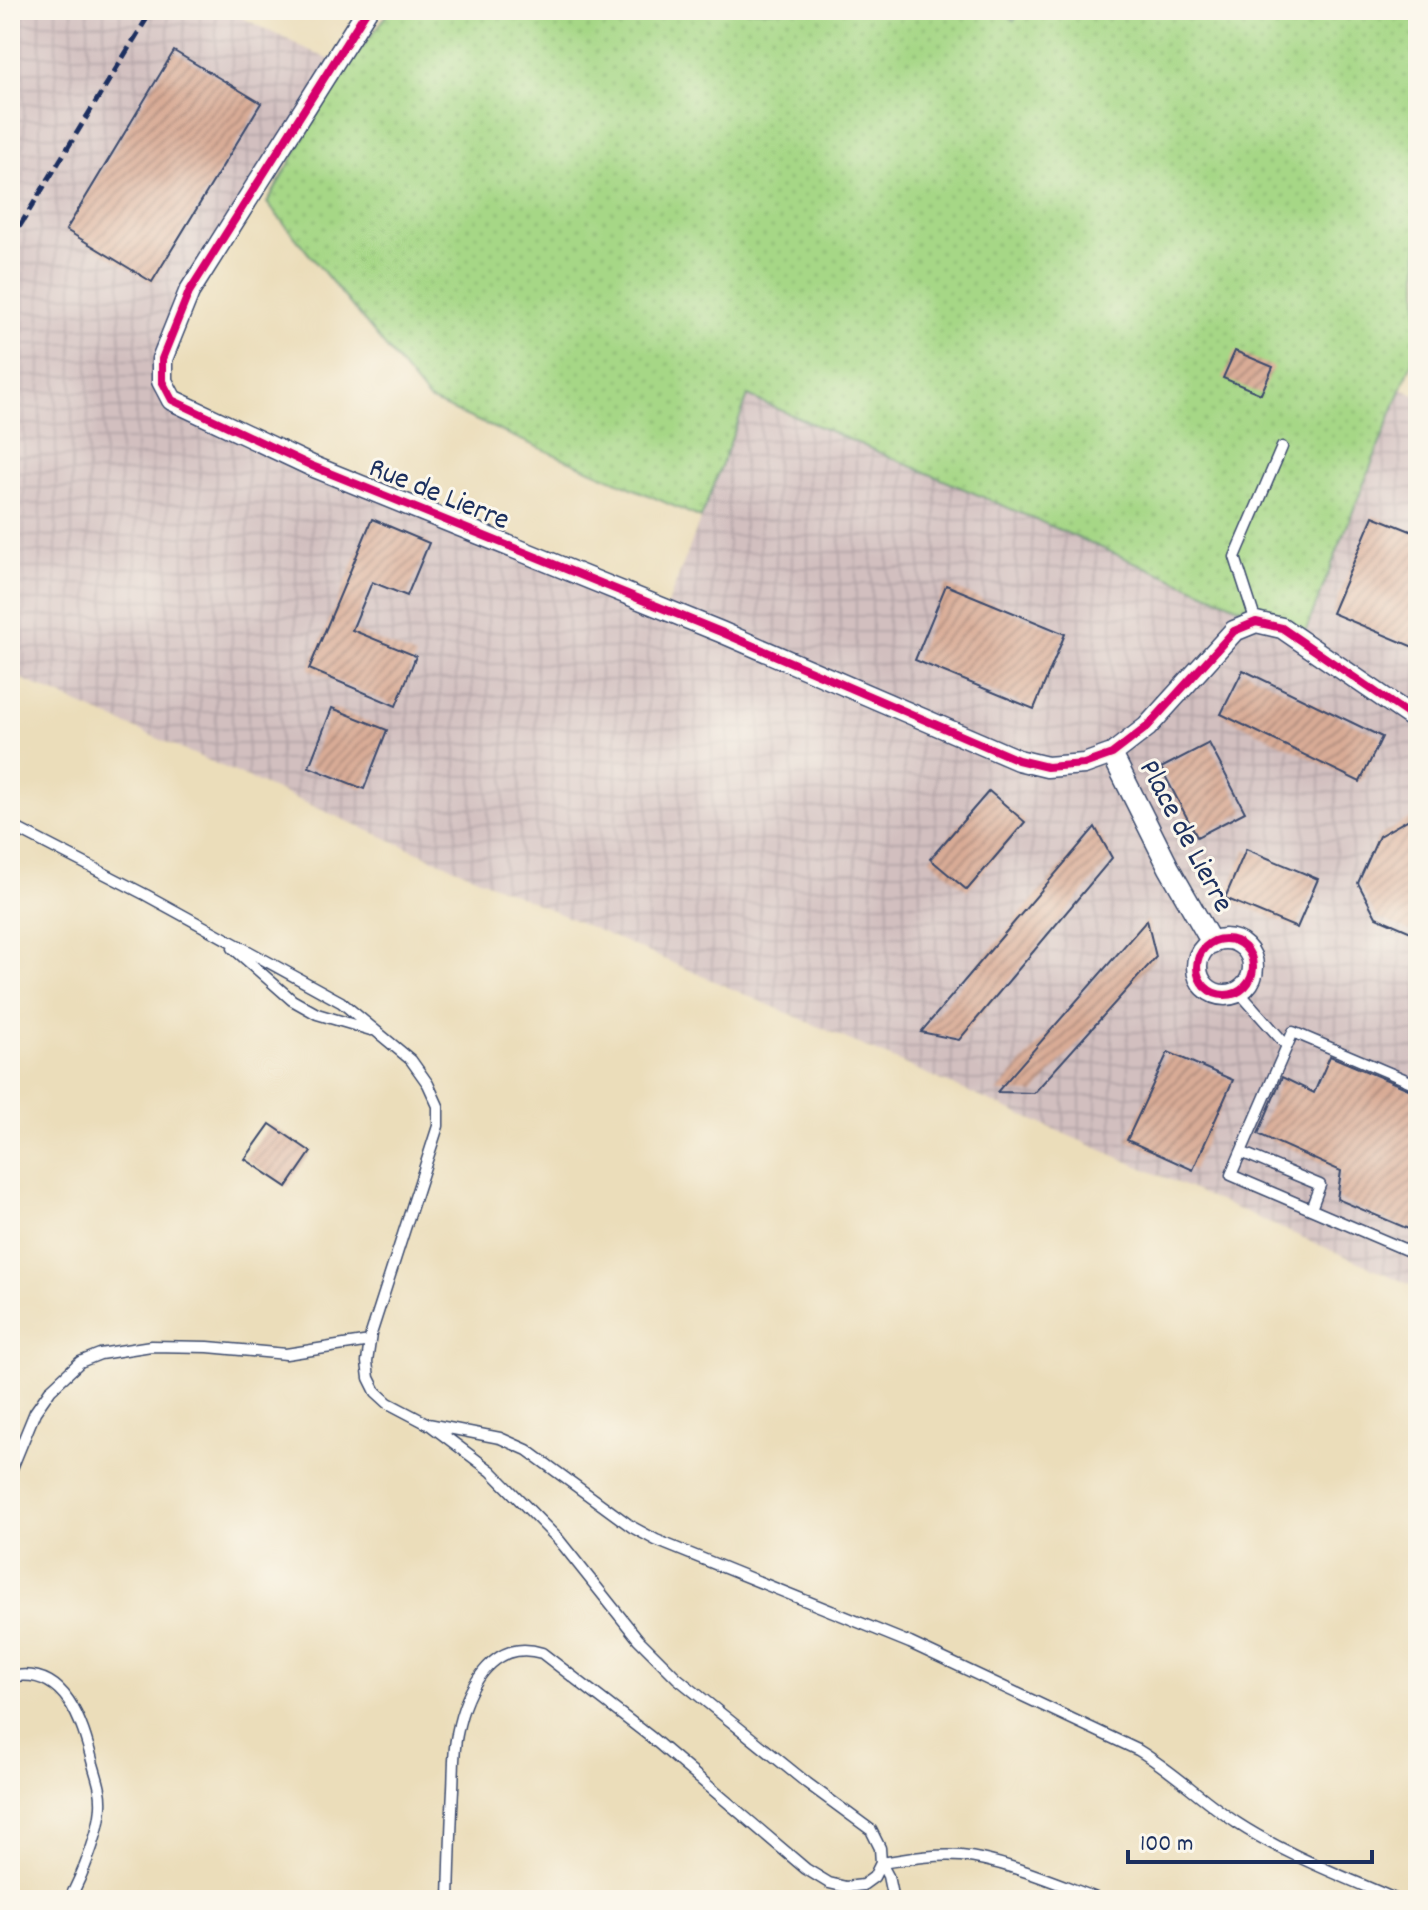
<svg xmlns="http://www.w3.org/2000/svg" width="1428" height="1910" font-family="Dekko,sans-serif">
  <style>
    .industrial { fill: url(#industrial-grid) }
    .grass { fill: url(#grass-dots); stroke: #608372; stroke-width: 2 }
    .building { fill: url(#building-hatch) }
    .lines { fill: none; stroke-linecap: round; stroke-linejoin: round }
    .service-casing { stroke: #3a496c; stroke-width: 13 }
    .minor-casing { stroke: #3a496c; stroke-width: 23 }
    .service { stroke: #fff; stroke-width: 10 }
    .minor { stroke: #fff; stroke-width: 20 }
    .rail { stroke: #1b2f5e; stroke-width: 5; stroke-dasharray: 12 6; stroke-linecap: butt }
    .cycleway-casing { stroke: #fbf7ec; stroke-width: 13 }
    .cycleway { stroke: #d6006c; stroke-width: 8 }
    .labels { text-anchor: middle; stroke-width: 6; stroke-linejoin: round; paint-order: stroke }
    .street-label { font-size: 30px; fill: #1b2f5e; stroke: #fbf7ec }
  </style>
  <defs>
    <pattern id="industrial-grid" width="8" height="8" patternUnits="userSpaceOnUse" patternTransform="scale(2)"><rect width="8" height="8" fill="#d2bfbf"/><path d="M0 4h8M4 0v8" fill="none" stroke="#b4a4a7"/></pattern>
    <pattern id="grass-dots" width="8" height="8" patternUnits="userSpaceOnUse" patternTransform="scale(2)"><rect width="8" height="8" fill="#a6d786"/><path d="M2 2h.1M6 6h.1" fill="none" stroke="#8eb976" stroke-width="1.8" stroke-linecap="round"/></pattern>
    <pattern id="building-hatch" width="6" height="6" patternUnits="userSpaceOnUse" patternTransform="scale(2)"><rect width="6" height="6" fill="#d9ac96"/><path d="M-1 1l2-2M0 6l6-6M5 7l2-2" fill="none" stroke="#af8c7e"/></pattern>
  </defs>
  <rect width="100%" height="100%" fill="#fbf7ec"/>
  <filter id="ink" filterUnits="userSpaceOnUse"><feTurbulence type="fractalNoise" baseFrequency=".0125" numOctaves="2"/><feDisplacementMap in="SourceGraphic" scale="16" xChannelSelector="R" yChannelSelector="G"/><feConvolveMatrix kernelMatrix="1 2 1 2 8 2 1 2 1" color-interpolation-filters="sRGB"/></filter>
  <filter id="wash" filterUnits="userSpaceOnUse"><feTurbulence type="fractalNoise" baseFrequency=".006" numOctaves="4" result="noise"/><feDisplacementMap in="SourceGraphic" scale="32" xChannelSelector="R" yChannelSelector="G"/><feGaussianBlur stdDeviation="1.8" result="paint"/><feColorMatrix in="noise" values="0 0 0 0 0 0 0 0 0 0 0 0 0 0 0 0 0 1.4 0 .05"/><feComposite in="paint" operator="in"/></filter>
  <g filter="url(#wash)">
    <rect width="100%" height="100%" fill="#ebddba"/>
    <!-- industrial -->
    <path class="industrial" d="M10 10H226L334 62 162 359 172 400 666 609 748 395 1304 635 1401 389 1418 396V1288L10 674Z"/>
    <!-- grass -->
    <path class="grass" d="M391 10H1003L1014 21 1020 10H1418V347L1304 635 748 396 701 518 429 400 267 203 337 80Z"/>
    <g id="blocks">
      <!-- building -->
      <path class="building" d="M174 51 261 103 152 282 66 230Z
        M1235 351 1273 367 1261 394 1223 378Z
        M1373 516 1418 534V649L1332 613Z
        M372 519 429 543 407 596 372 582 352 630 416 656 396 706 309 669Z
        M946 585 1065 634 1034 709 915 660Z
        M1243 670 1382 737 1360 782 1221 714Z
        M332 708 387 730 364 789 309 767Z
        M1209 743 1245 812 1197 837 1161 768Z
        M989 791 1025 822 967 890 930 859Z
        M1418 814V935L1376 917 1358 883 1379 836Z
        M1095 827 1112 858 959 1040 921 1032Z
        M1246 849 1318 879 1297 928 1225 898Z
        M1147 920 1156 957 1034 1093 997 1092Z
        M1168 1052 1233 1080 1193 1170 1127 1140Z
        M1330 1056 1418 1093V1233L1337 1199 1341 1171 1258 1134 1282 1077 1314 1093Z
        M270 1124 311 1152 287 1187 245 1159Z"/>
    </g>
  </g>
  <g filter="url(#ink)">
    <use href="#blocks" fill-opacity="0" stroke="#3a496c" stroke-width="2"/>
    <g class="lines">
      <!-- service casing -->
      <g class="service-casing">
        <path id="service" d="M1256 622 1235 557 1282 447
          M10 825 146 895 341 1002 411 1060 428 1084 438 1106V1126L371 1334 367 1362 369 1378 376 1392 388 1403 428 1424 500 1438 527 1450 632 1527 656 1540 910 1643 1138 1750C1173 1771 1202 1800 1237 1823 1286 1855 1343 1876 1397 1900
          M233 948 292 1000 317 1014 371 1030
          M1239 992 1287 1046
          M1418 1085 1293 1032 1231 1175 1418 1255
          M1241 1152 1320 1185 1311 1209
          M430 1425 491 1471 559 1540 638 1639 677 1678 807 1783 871 1830 880 1848 881 1863 874 1877 863 1885 846 1887 829 1883 806 1869 652 1738 542 1653C491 1637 465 1692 457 1734 453 1752 454 1771 453 1789 451 1826 450 1863 449 1900
          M10 1473 35 1412 51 1389 80 1362 100 1354 151 1346 208 1347 286 1354 370 1341
          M10 1677C66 1665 82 1722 93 1764 97 1778 102 1791 101 1806 100 1832 82 1876 69 1900
          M893 1900 888 1876 881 1863C907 1859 934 1854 961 1856 1004 1860 1060 1885 1102 1900"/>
      </g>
      <!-- minor casing -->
      <g class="minor-casing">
        <path id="minor" d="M367 10 189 292 162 359V381L172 400 312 466 721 632 1018 760 1047 767 1084 764 1112 754 1147 727 1234 631 1256 622 1282 628 1418 721
          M1112 754 1169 868 1212 943
          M1197 967a28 28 0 1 1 56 0a28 28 0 1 1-56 0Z"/>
      </g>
      <!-- service -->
      <use href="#service" class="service"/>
      <!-- minor -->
      <use href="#minor" class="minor"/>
      <!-- rail -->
      <path class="rail" d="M10 242 152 10"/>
      <!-- cycleway casing -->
      <g class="cycleway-casing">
        <path id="cycleway" d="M367 10 189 292 162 359V381L172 400 312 466 721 632 1018 760 1047 767 1084 764 1112 754 1147 727 1234 631 1256 622 1282 628 1418 721
          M1197 967a28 28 0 1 1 56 0a28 28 0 1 1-56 0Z"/>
      </g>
      <!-- cycleway -->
      <use href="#cycleway" class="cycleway"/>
    </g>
  </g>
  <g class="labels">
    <!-- street labels -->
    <g class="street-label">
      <text transform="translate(440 492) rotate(22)" y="10">Rue de Lierre</text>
      <text transform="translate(1188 835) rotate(62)" y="10">Place de Lierre</text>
    </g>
  </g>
  <!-- margin -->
  <rect width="1428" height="1910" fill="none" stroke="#fbf7ec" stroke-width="40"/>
  <!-- scale -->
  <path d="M1128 1850v12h244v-12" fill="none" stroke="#1b2f5e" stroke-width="4"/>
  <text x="1140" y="1850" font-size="24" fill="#1b2f5e" stroke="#fbf7ec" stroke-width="6" paint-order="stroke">100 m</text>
</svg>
